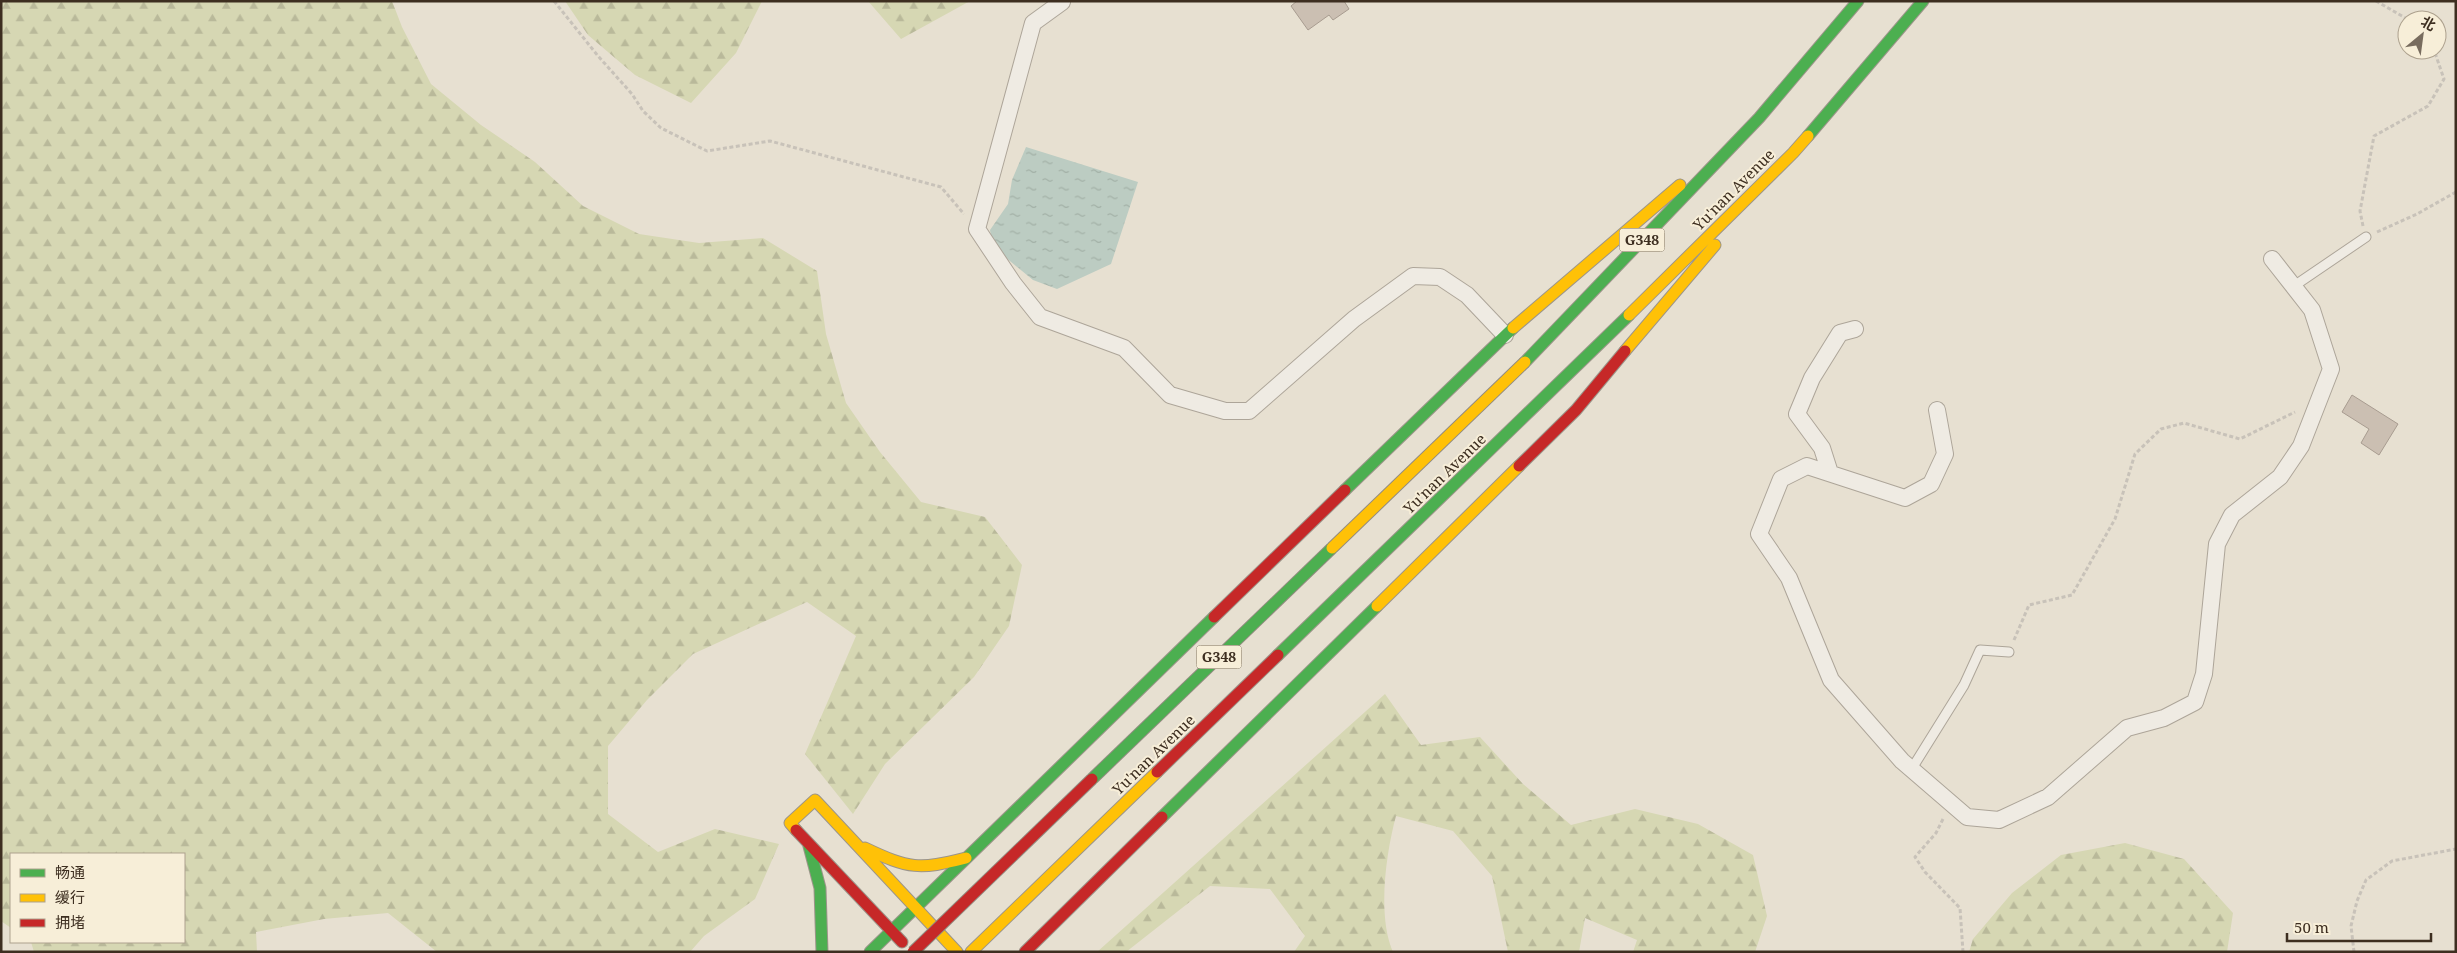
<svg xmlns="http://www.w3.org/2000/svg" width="2457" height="953" font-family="'Noto Serif','Noto Sans SC',serif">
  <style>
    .forest { fill: url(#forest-firs) }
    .water { fill: url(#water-ripples) }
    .building { fill: #cbbfb2; stroke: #a89c90 }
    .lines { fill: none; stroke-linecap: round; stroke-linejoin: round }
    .lane-casing { stroke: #ada599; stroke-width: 11 }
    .street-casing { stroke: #ada599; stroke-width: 18 }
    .fast-casing { stroke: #9c958a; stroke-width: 13 }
    .slow-casing { stroke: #9c958a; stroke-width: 13 }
    .jam-casing { stroke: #9c958a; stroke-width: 13 }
    .path { stroke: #c8c2b9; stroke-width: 3; stroke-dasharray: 4 2.5; stroke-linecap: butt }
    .lane { stroke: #efebe3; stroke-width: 9 }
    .street { stroke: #efebe3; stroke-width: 16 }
    .fast { stroke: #4caf50; stroke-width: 11 }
    .slow { stroke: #ffc107; stroke-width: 11 }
    .jam { stroke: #c62828; stroke-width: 11 }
    .fast-bridge-casing { stroke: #928b80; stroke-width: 13; stroke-linecap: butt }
    .slow-bridge-casing { stroke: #928b80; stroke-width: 13; stroke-linecap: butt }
    .jam-bridge-casing { stroke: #928b80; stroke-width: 13; stroke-linecap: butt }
    .fast-bridge { stroke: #4caf50; stroke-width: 11 }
    .slow-bridge { stroke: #ffc107; stroke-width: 11 }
    .jam-bridge { stroke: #c62828; stroke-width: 11 }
    .labels { text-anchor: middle; stroke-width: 4; stroke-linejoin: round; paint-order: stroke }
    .shield { fill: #f7eed8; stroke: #756857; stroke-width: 1 }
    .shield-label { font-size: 14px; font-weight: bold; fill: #3d2e20 }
    .street-label { font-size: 15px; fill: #3d2e20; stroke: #f7eed8 }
  </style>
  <defs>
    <pattern id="forest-firs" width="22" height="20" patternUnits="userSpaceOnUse" patternTransform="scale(1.25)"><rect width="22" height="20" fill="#d6d7b3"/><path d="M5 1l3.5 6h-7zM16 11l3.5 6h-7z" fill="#b9b99a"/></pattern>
    <pattern id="water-ripples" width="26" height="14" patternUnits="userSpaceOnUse" patternTransform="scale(1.25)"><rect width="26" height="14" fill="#bcccc2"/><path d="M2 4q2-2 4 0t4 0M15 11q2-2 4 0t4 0" fill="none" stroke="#a2b0a6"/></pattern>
  </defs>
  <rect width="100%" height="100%" fill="#e7e0d1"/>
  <!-- forest -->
  <path class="forest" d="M1 1H392L402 27 431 84 481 125 535 162 583 206 639 234 699 243 763 238 817 271 826 334 846 403 880 452 921 502 985 517 1022 565 1009 626 974 677 885 764 853 814 805 754 856 636 807 602 693 654 647 700 608 746V814L658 852 715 829 779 844 755 899 704 936 690 952H437L388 913 324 919 256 932 257 952H34L31 942H184V854H11V928L1 921Z
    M565 1H762L736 53 691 103 635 75 588 35Z
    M868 1H970L901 39Z
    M1385 694 1421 745 1480 737 1523 784 1571 825 1635 809 1698 824 1753 855 1767 916 1755 952H1633L1637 940 1585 918 1579 952H1508L1492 876 1453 831 1396 816C1386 853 1377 916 1393 952H1294L1305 936 1270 889 1210 886 1126 952H1097Z
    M2125 843 2184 859 2233 913 2227 952H1969L1973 939 2012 893 2061 855Z"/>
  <!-- water -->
  <path class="water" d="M1026 147 1138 182 1111 264 1057 289 1033 280 993 247 990 230 1008 204 1012 180Z"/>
  <!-- building -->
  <path class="building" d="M1297 1H1344L1349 9 1333 20 1329 15 1308 30 1291 6Z
    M2352 395 2398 424 2379 455 2361 443 2369 429 2342 412Z"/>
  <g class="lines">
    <!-- lane casing -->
    <g class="lane-casing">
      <path id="lane" d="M2294 286 2366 237
        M1911 770 1964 685 1980 650 2009 652"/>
    </g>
    <!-- street casing -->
    <g class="street-casing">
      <path id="street" d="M1062 2 1033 23 977 229 1013 283 1040 317 1124 348 1170 395 1225 411H1249L1354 319 1413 276 1440 277 1467 295 1505 335
        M1937 410 1945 454 1931 484 1905 498 1807 466 1781 479 1759 534 1789 578 1831 680 1902 761 1967 817 1999 820 2048 797 2127 728 2164 718 2195 702 2204 674 2217 544 2232 515 2280 477 2301 446 2331 369 2312 310 2272 259
        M1830 473 1822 448 1797 414 1812 378 1840 333 1855 329"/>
    </g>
    <!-- fast casing -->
    <g class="fast-casing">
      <path id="fast" d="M1808 136 1923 1
        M1525 362 1759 118 1858 1
        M1345 490 1513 328
        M1278 655 1629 315
        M1162 817 1377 606
        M809 846 820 888 822 952
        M870 952 1214 617"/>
    </g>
    <!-- slow casing -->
    <g class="slow-casing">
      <path id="slow" d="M1629 315 1793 153 1808 136
        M1513 328 1680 185
        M1625 351 1715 245
        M1377 606 1519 466
        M796 830 790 823 815 800 957 952
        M865 848C909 869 919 870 966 858
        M971 952 1157 772"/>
    </g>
    <!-- jam casing -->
    <g class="jam-casing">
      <path id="jam" d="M1519 466 1576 410 1625 351
        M1214 617 1345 490
        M1157 772 1278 655
        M796 830 902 942
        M1025 952 1162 817"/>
    </g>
    <!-- path -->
    <path class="path" d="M554 1 598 56 632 94 643 111 661 128 707 151 770 141 941 187 964 214
      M2376 1 2409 20
      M2363 226 2360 211 2374 136 2428 106 2444 79 2434 50
      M2377 232 2417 214 2456 192
      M2014 640 2029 605 2072 595 2115 519 2135 454 2161 429 2184 423 2240 439 2295 412
      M1943 819 1936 833 1915 857 1925 872 1960 908 1963 952
      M2354 952 2351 926 2357 901 2366 880 2392 861 2456 849"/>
    <!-- lane -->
    <use href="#lane" class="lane"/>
    <!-- street -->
    <use href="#street" class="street"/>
    <!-- fast -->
    <use href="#fast" class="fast"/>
    <!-- slow -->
    <use href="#slow" class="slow"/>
    <!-- jam -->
    <use href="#jam" class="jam"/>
    <!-- fast-bridge casing -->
    <g class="fast-bridge-casing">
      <path id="fast-bridge" d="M1092 779 1332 548"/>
    </g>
    <!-- slow-bridge casing -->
    <g class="slow-bridge-casing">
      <path id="slow-bridge" d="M1332 548 1525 362"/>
    </g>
    <!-- jam-bridge casing -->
    <g class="jam-bridge-casing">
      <path id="jam-bridge" d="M913 952 1092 779"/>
    </g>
    <!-- fast-bridge -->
    <use href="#fast-bridge" class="fast-bridge"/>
    <!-- slow-bridge -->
    <use href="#slow-bridge" class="slow-bridge"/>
    <!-- jam-bridge -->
    <use href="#jam-bridge" class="jam-bridge"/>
  </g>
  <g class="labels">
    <!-- shield labels -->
    <g class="shield">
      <rect x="1619.5" y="228.5" width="45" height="23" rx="4"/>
      <rect x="1196.5" y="645.5" width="45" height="23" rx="4"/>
    </g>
    <g class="shield-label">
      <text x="1642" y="245">G348</text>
      <text x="1219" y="662">G348</text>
    </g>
    <!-- street labels -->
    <g class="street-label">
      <text transform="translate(1734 190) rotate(-45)" y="5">Yu'nan Avenue</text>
      <text transform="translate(1445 474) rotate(-44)" y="5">Yu'nan Avenue</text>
      <text transform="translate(1154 755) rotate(-44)" y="5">Yu'nan Avenue</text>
    </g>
  </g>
  <!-- border -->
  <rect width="2457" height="953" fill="none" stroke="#3d2e20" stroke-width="5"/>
  <!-- legend -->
  <rect x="10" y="853" width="175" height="90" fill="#f7eed8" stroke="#ada18e"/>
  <rect x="20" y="869" width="25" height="8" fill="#4caf50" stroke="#ada18e"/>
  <text x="55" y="878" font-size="15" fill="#3d2e20">畅通</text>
  <rect x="20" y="894" width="25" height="8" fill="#ffc107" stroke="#ada18e"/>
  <text x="55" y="903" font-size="15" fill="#3d2e20">缓行</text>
  <rect x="20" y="919" width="25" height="8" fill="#c62828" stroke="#ada18e"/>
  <text x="55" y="928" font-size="15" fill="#3d2e20">拥堵</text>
  <!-- north arrow -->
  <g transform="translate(2422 35) rotate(29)"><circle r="24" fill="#f7eed8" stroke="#ada18e"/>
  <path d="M0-4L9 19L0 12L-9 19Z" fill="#786c5e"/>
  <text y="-8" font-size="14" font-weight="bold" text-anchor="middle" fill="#3d2e20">北</text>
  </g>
  <!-- scale -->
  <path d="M2287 933v8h144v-8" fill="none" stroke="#3d2e20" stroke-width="2.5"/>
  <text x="2294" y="933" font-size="15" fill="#3d2e20" stroke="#f7eed8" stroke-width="4" paint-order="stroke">50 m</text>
</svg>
